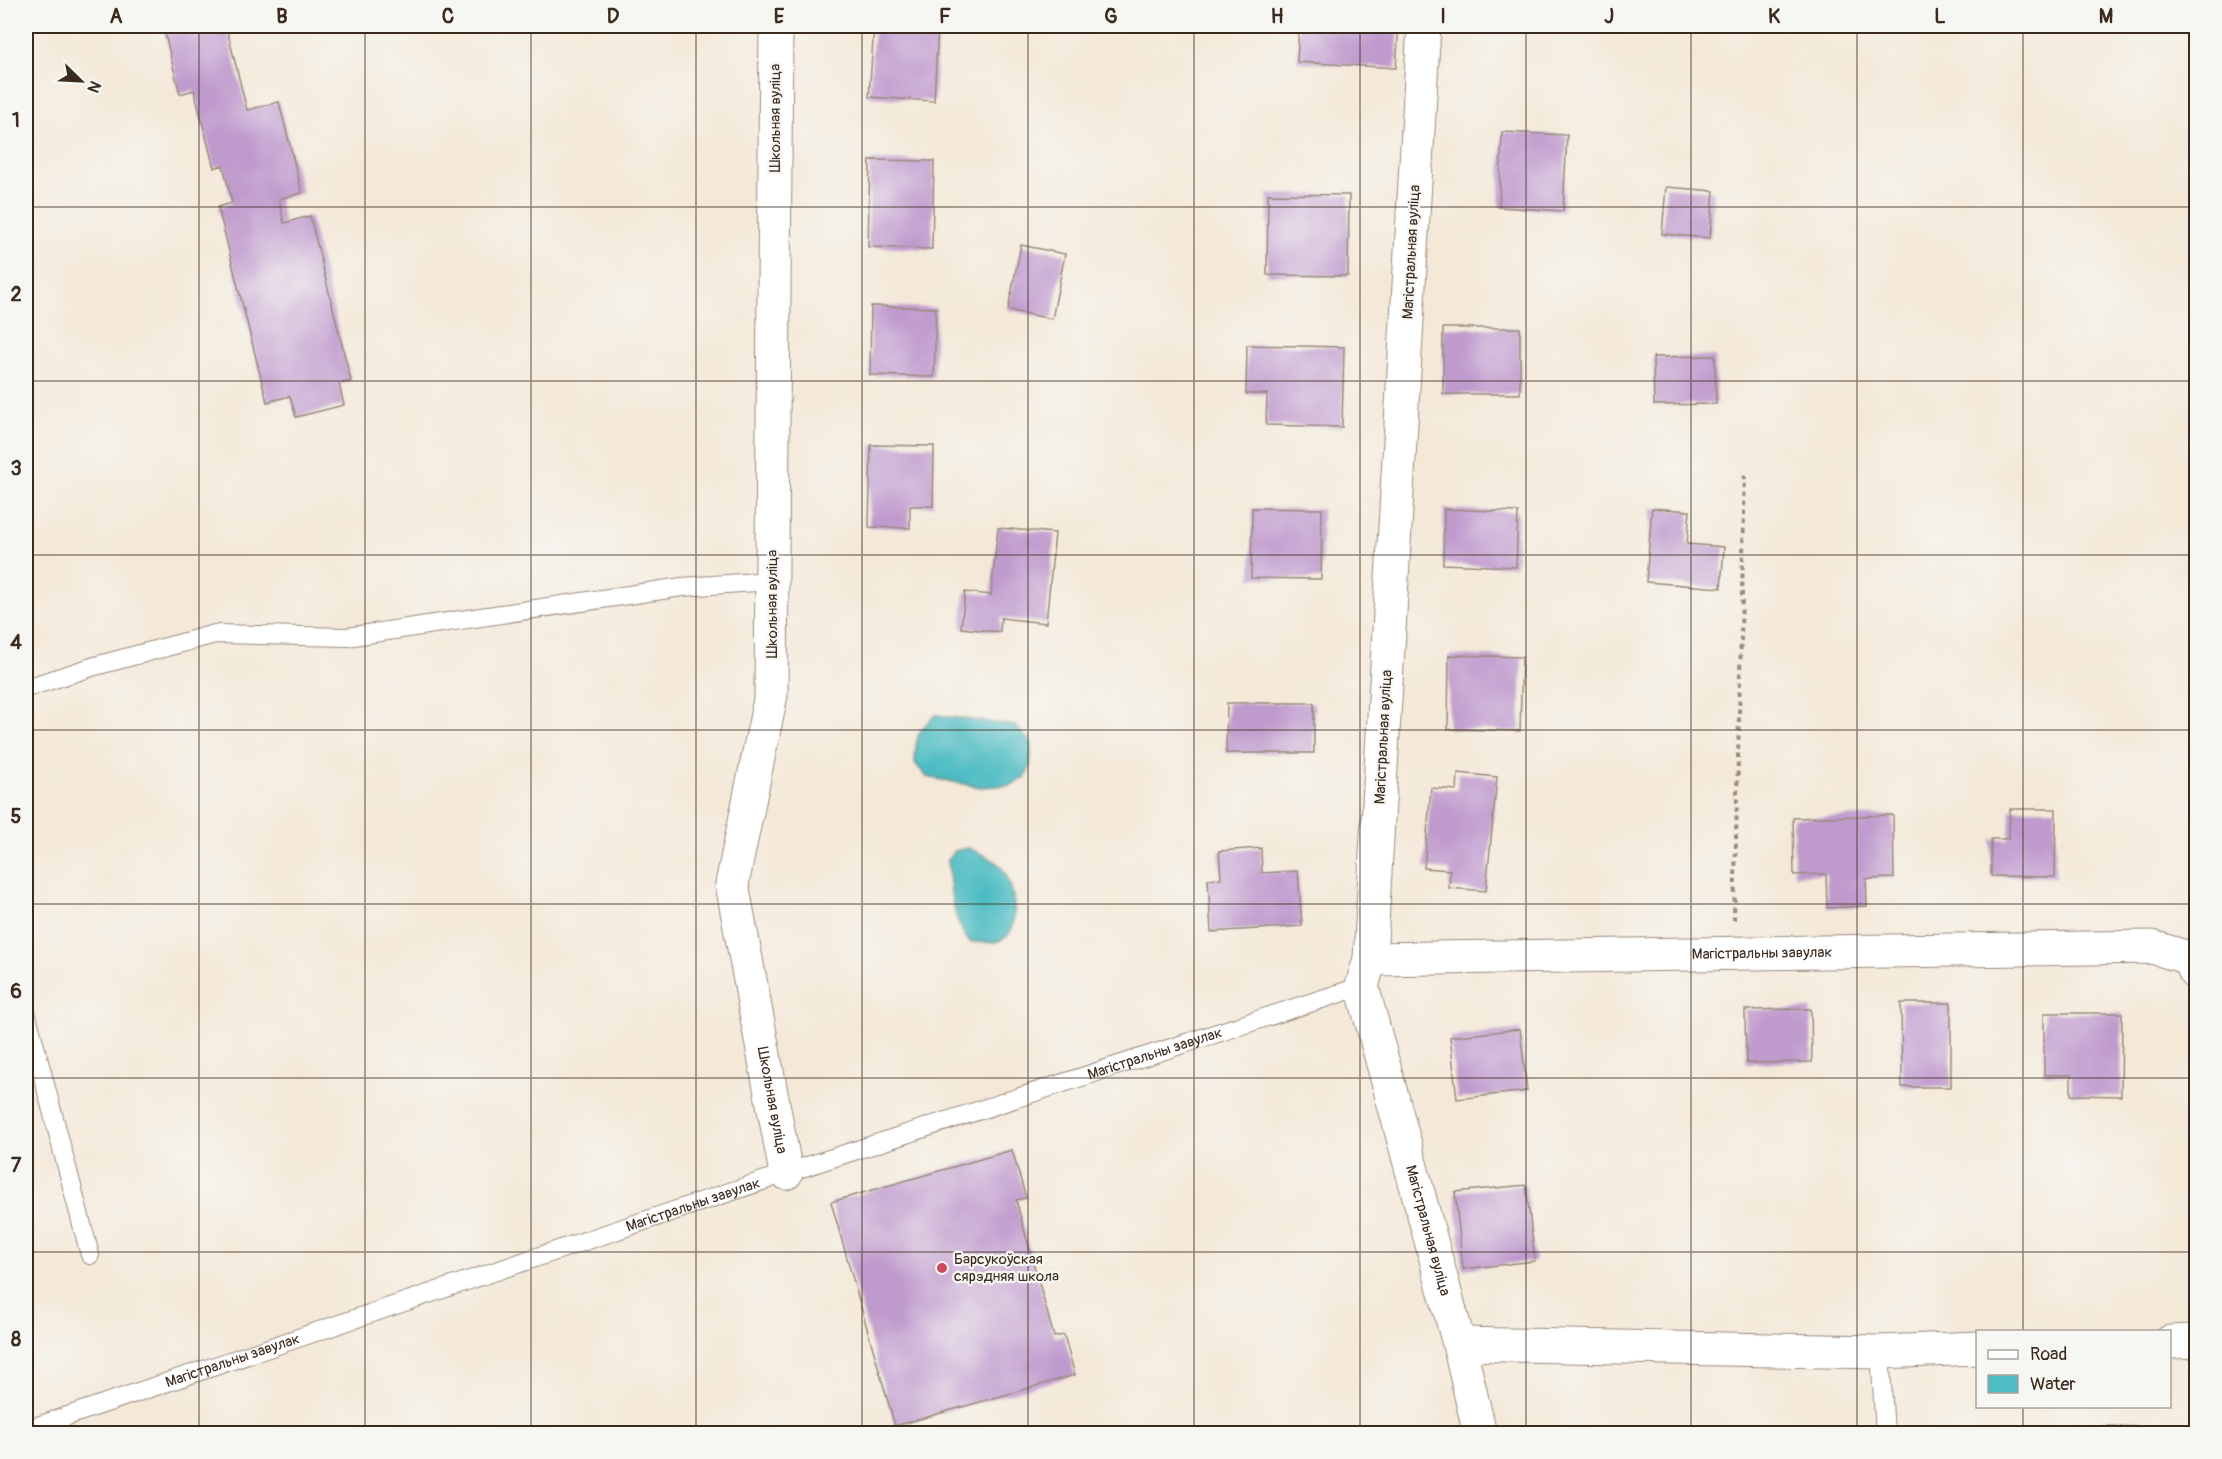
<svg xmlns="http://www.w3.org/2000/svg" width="2222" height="1459" font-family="Pangolin,sans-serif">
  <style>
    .water { fill: #4dbcc3; stroke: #447370; stroke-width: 1.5 }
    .building { fill: #bf9acd }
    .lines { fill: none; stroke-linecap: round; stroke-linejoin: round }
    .service-casing { stroke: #988a7c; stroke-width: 20 }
    .minor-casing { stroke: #988a7c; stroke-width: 35 }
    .path { stroke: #988a7c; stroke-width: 4; stroke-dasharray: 4.5 4.5; stroke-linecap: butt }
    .service { stroke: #fff; stroke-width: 18 }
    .minor { stroke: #fff; stroke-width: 33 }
    .grid { fill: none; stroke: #3b2a1e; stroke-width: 1.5; stroke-opacity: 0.55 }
    .poi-dot { fill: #d1495b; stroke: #f6f6f2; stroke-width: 2 }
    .labels { text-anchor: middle; stroke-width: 4.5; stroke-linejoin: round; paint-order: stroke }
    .street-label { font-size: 15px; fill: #3b2a1e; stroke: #f6f6f2 }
    .poi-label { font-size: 15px; fill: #3b2a1e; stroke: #f6f6f2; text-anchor: start }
    .neatline { fill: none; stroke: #3b2a1e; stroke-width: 2 }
    .grid-label { font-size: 20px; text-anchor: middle; font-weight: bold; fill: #3b2a1e }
  </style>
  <rect width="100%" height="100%" fill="#f6f6f2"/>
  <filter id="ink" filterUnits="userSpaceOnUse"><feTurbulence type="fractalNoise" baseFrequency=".0167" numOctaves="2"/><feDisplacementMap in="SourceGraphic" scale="12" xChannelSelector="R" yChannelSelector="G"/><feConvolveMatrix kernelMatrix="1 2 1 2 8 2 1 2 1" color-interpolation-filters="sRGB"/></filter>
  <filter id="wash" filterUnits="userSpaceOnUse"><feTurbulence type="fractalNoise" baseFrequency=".008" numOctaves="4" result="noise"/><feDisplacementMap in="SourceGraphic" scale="24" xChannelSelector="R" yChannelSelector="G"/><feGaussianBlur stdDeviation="1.35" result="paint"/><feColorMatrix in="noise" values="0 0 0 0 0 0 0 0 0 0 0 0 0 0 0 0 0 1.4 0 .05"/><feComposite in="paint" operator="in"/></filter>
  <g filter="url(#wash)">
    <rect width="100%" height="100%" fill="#f4e9d9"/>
    <!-- water -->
    <path class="water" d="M936 715 1015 726 1032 744 1030 767 1025 777 1011 785 981 787 927 777 915 763C916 738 916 731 936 715Z
      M968 848C980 853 997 860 1003 870 1013 885 1021 924 1006 937 997 945 981 942 970 942 951 920 950 886 948 858L955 851Z"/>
    <g id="blocks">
      <!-- building -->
      <path class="building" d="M163 26H226L247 110 279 102 302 193 279 199 284 223 310 216 351 381 339 384 344 405 296 417 290 396 267 402 218 207 232 203 223 165 214 168 194 90 180 94Z
        M874 26H938L934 101 869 97Z
        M1299 26H1399L1396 68 1297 62Z
        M1502 132 1567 135 1563 211 1499 207Z
        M870 160 934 161 932 249 868 247Z
        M1666 187 1714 191 1710 238 1662 234Z
        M1268 194 1349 195 1348 276 1267 275Z
        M1021 245 1065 254 1052 319 1008 310Z
        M871 306 936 308 934 377 870 375Z
        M1443 328H1520V394H1443Z
        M1247 345 1344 347 1342 427 1266 425 1267 394H1246Z
        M1715 356 1716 404 1654 405 1653 357Z
        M871 445 934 446 933 506H910V528L869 527Z
        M1252 508 1322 509 1321 579 1251 578Z
        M1652 508 1690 511 1687 544 1724 547 1721 588 1646 582Z
        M1444 509 1518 512 1516 567 1443 564Z
        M998 528 1055 533 1046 623 1001 618 1000 632 961 628 965 592 991 595Z
        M1449 655 1522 657 1520 731 1448 729Z
        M1227 703H1314V753H1226Z
        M1458 773 1497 777 1486 891 1449 888 1450 870 1424 868 1431 788 1457 790Z
        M2010 809H2056L2055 877 1991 876V839H2009Z
        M1893 815 1894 878 1866 879 1867 906 1827 908 1826 874 1794 875 1793 818Z
        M1261 848 1262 873 1298 871 1302 926 1211 932 1208 879 1221 878 1219 851Z
        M1901 1003H1951V1087H1902Z
        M1811 1009 1812 1062 1746 1063 1745 1010Z
        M2044 1013H2122L2121 1096 2071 1095V1075H2044Z
        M1520 1029 1527 1091 1457 1099 1450 1037Z
        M1012 1150 1026 1198 1016 1200 1054 1337 1064 1335 1075 1375 895 1426 831 1202Z
        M1526 1185 1535 1261 1463 1269 1455 1192Z
        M26 1211 33 1235 26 1237Z
        M2102 1426 2156 1427V1434H2101Z"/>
    </g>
  </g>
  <g filter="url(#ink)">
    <use href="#blocks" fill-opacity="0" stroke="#988a7c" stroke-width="1.5"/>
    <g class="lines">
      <!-- service casing -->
      <g class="service-casing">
        <g id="service">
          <path d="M26 688 95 666 215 634 347 637 682 587 772 581"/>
          <path d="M26 1012 90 1255"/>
          <path d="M1880 1352 1885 1434"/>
          <path id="s1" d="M26 1430 786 1173 1362 986"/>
        </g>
      </g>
      <!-- minor casing -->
      <g class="minor-casing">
        <g id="minor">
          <path id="s2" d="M776 26 771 695 732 884 786 1173"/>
          <path id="s3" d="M1424 26 1370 959 1362 986 1459 1344 1480 1434"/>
          <path id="s4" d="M1370 959 2152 947 2189 958 2196 974"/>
          <path d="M2170 1342 2196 1341"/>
          <path d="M1459 1344 1880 1352 1978 1348"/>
        </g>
      </g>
      <!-- path -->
      <path class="path" d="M1734 920 1745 471"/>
      <!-- service -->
      <use href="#service" class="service"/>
      <!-- minor -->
      <use href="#minor" class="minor"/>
    </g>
  </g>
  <!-- grid -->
  <path class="grid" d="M199 26V1434M365 26V1434M531 26V1434M696 26V1434M862 26V1434M1028 26V1434M1194 26V1434M1360 26V1434M1526 26V1434M1691 26V1434M1857 26V1434M2023 26V1332M26 207H2196M26 381H2196M26 555H2196M26 730H2196M26 904H2196M26 1078H2196M26 1252H2196M2023 1406V1434"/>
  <!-- markers -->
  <circle class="poi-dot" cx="942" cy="1268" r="6"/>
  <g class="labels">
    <!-- street labels -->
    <g class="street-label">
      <text transform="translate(775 118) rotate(-90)" y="5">Школьная вуліца</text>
      <text transform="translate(1411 252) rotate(-87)" y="5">Магістральная вуліца</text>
      <text transform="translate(772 604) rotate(-90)" y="5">Школьная вуліца</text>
      <text transform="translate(1383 737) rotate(-87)" y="5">Магістральная вуліца</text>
      <text dy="5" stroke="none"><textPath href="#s4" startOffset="392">Магістральны завулак</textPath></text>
      <text dy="5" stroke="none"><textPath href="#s1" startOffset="1190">Магістральны завулак</textPath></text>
      <text dy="5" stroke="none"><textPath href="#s2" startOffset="1082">Школьная вуліца</textPath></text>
      <text dy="5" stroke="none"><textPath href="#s1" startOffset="704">Магістральны завулак</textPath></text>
      <text dy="5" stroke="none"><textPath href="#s3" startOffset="1216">Магістральная вуліца</textPath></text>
      <text dy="5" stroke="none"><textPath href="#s1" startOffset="218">Магістральны завулак</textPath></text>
    </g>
    <!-- poi labels -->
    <g class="poi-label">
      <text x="954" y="1264">Барсукоўская<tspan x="954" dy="17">сярэдняя школа</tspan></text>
    </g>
  </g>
  <!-- margin -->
  <rect width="2222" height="1459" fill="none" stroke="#f6f6f2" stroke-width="66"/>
  <!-- legend -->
  <rect x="1976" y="1330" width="195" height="78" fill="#f6f6f2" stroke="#aba49d" stroke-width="1.5"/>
  <rect x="1988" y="1350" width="30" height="9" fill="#ffffff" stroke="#aba49d" stroke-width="1.5"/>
  <text x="2030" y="1360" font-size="18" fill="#3b2a1e">Road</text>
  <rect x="1988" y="1375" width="30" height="18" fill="#4dbcc3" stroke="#aba49d" stroke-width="1.5"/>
  <text x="2030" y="1390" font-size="18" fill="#3b2a1e">Water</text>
  <!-- north arrow -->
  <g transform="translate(81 81) rotate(114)" stroke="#f6f6f2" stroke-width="4.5" paint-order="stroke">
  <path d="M0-4.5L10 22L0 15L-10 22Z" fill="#3b2a1e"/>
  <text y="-9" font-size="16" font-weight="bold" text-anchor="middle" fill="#3b2a1e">N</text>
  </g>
  <rect x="33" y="33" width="2156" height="1393" class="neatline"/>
  <g class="grid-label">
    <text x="116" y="23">A</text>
    <text x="282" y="23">B</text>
    <text x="448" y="23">C</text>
    <text x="613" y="23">D</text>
    <text x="779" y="23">E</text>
    <text x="945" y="23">F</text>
    <text x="1111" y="23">G</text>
    <text x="1277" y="23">H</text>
    <text x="1443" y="23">I</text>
    <text x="1609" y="23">J</text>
    <text x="1774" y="23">K</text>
    <text x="1940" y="23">L</text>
    <text x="2106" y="23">M</text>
    <text x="16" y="127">1</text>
    <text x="16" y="301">2</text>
    <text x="16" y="475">3</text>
    <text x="16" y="649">4</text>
    <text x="16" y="823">5</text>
    <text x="16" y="998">6</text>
    <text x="16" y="1172">7</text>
    <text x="16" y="1346">8</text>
  </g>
</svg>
